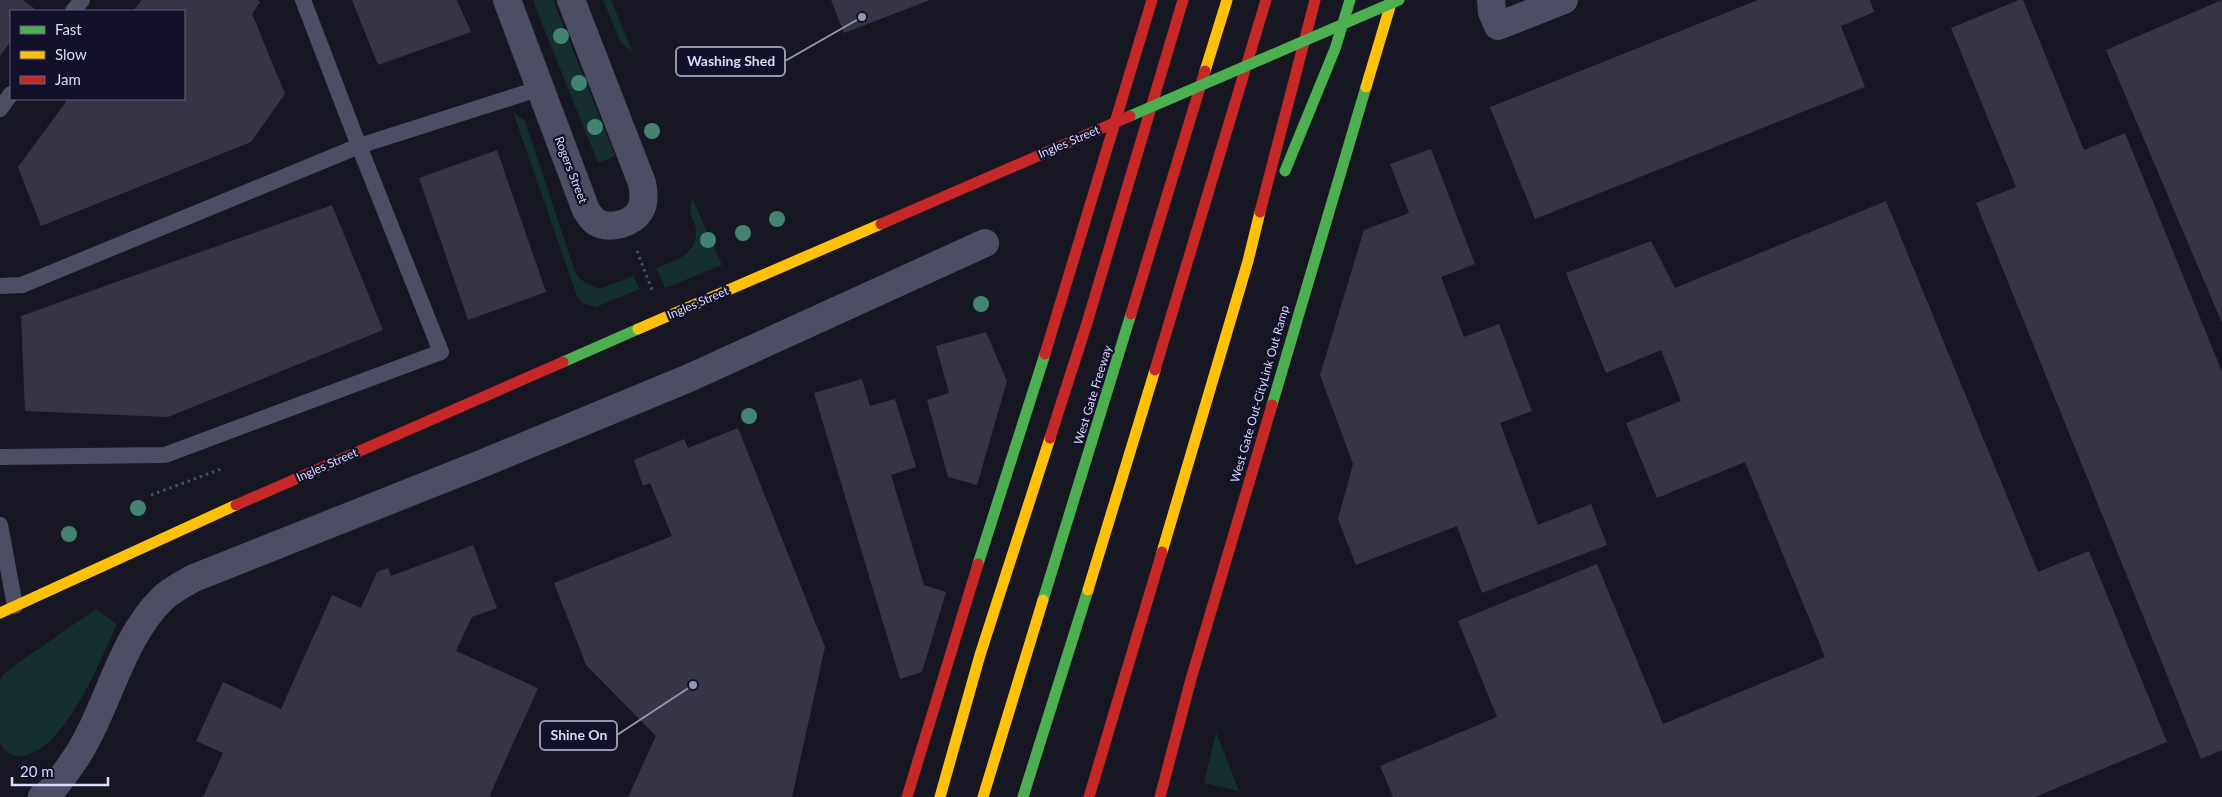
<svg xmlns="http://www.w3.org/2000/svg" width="2222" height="797" font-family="Lato,sans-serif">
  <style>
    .green { fill: #142f2d }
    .building { fill: #353545 }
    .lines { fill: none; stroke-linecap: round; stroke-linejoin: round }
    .path { stroke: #45535e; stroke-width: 3; stroke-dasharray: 2.5 4; stroke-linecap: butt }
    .lane { stroke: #4c4e64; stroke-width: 16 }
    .street { stroke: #4c4e64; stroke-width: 28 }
    .fast { stroke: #4caf50; stroke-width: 11 }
    .slow { stroke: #ffc107; stroke-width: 11 }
    .jam { stroke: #c62828; stroke-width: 11 }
    .fast-bridge { stroke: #4caf50; stroke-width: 11 }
    .slow-bridge { stroke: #ffc107; stroke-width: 11 }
    .jam-bridge { stroke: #c62828; stroke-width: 11 }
    .tree { fill: #428471 }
    .labels { text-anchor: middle; stroke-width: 4.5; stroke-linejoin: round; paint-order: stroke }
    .street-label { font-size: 12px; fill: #dadbfe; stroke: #121129 }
    .leader { fill: none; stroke: #9696b1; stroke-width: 2 }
    .callout-dot { fill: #9696b1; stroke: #121129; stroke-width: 2 }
    .callout { fill: #121129; stroke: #9696b1; stroke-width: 2 }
    .callout-label { font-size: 14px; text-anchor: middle; font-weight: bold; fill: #dadbfe }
  </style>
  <rect width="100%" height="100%" fill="#171723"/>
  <!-- green -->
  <path class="green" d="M536 0H553L615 156 598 163 533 1Z
    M603 0H611L633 53 621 43Z
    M513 112 525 121 575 272 581 280 599 289 633 276 640 289 596 307 582 303 577 296Z
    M692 198 722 265 665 288 656 268C673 262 696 255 696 233 696 217 686 220 692 198Z
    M96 609 117 624C100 660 65 752 21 756 13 757 3 751 0 743 0 736 0 692 0 681L3 675 15 665Z
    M1216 732 1239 791 1204 783Z"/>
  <!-- building -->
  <path class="building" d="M0 0H23L35 9 33 11H11V41L0 56Z
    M142 0H257L260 2 252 14 285 94 251 142 41 226 18 167 68 99H184V11H133Z
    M352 0H457L471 32 378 65Z
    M831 0H930L844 33Z
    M1758 0H1870L1874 12 1841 26 1865 87 1535 219 1490 107Z
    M2019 0H2023L2084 150 2125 133 2222 372V750L2201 759 1976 203 2016 187 1951 28Z
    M2222 0V323L2106 50Z
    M1431 149 1475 264 1441 277 1464 337 1499 324 1532 411 1500 423 1538 525 1591 504 1607 545 1482 593 1457 526 1356 565 1338 519 1353 464 1320 375 1364 230 1409 213 1390 164Z
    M497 150 546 292 468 320 419 178Z
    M1886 201 2038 572 2089 551 2167 742 2035 797H1393L1380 766 1497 717 1458 621 1597 564 1663 724 1825 657 1745 462 1657 498 1626 423 1681 401 1661 350 1606 373 1566 273 1651 241 1675 288Z
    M332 205 383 330 168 417 25 411 21 316Z
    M986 332 1007 381 977 485 948 477 927 400 949 393 936 346Z
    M862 379 870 406 895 399 916 467 891 475 924 585 946 592 922 672 900 679 814 393Z
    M738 428 825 647 792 797H628L656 736 586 665 554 583 672 536 650 483 643 486 634 460 684 439 688 448Z
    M473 545 497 608 472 617 456 651 538 688 489 797H203L223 753 196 741 223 682 281 709 332 595 361 608 377 572 388 568 391 576Z"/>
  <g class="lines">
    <!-- path -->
    <path class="path" d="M637 251 652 290
      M151 495 224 468"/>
    <!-- lane -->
    <path class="lane" d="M303 0 359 146 541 88
      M73 11 82 0
      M0 109 11 94
      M0 286 22 285 359 146 441 352 165 455 0 457
      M0 525 15 606"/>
    <!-- street -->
    <path class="street" d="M507 0 586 210C589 214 592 220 596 222 609 230 632 224 640 211 645 202 644 193 642 183L571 0
      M1491 0 1492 12 1498 26 1564 0
      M42 797C52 792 61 779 68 769 106 720 117 643 162 599 171 590 183 584 194 578L481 464 689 378 985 243"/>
    <!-- fast -->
    <path class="fast" d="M1285 171 1335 49 1350 0
      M563 362 638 329
      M1272 405 1366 87
      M978 564 1045 354
      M1043 600 1131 314
      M1023 797 1088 590"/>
    <!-- slow -->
    <path class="slow" d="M1205 71 1227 0
      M1366 87 1392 0
      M1162 552 1248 261 1260 212
      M1088 590 1155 370
      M0 613 236 505
      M940 797 980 655 1050 438
      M983 797 1043 600"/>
    <!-- jam -->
    <path class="jam" d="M1260 212 1315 0
      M1131 314 1205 71
      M1045 354 1152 0
      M1155 370 1266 0
      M1050 438 1087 323 1183 0
      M236 505 563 362
      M907 797 978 564
      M1089 797 1162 552
      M1160 797 1191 679 1272 405"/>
    <!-- fast-bridge -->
    <path class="fast-bridge" d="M1130 116 1399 0"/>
    <!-- slow-bridge -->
    <path class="slow-bridge" d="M638 329 881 224"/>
    <!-- jam-bridge -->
    <path class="jam-bridge" d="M881 224 1130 116"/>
  </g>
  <!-- trees -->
  <g class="tree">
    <circle cx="561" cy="36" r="8"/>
    <circle cx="579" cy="83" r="8"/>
    <circle cx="595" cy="127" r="8"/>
    <circle cx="652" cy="131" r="8"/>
    <circle cx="777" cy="219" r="8"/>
    <circle cx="743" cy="233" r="8"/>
    <circle cx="708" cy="240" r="8"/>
    <circle cx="981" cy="304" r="8"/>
    <circle cx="749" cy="416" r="8"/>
    <circle cx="138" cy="508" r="8"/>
    <circle cx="69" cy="534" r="8"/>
  </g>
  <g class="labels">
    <!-- street labels -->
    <g class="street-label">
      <text transform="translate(1069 142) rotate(-23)" y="4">Ingles Street</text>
      <text transform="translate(571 170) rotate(69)" y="4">Rogers Street</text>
      <text transform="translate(698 303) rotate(-23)" y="4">Ingles Street</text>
      <text transform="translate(1260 394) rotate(-74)" y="4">West Gate Out-CityLink Out Ramp</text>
      <text transform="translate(1093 395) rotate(-73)" y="4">West Gate Freeway</text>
      <text transform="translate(327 465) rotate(-24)" y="4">Ingles Street</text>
    </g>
  </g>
  <!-- callouts -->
  <path class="leader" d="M862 17L785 61M693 685L617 735"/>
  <g class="callout-dot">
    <circle cx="862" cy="17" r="5"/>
    <circle cx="693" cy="685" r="5"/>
  </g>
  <g class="callout">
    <rect x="676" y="47" width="109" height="29" rx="5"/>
    <rect x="540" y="721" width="77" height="29" rx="5"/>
  </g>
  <g class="callout-label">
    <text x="731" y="66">Washing Shed</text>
    <text x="579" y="740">Shine On</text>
  </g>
  <!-- legend -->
  <rect x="10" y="10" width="175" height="90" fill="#121129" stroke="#62627e"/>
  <rect x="20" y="26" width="25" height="8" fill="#4caf50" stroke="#62627e"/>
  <text x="55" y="35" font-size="15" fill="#dadbfe">Fast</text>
  <rect x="20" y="51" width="25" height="8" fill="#ffc107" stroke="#62627e"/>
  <text x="55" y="60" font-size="15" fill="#dadbfe">Slow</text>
  <rect x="20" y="76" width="25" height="8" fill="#c62828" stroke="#62627e"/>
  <text x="55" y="85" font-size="15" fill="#dadbfe">Jam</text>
  <!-- scale -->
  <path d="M12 777v8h96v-8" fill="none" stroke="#dadbfe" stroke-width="2.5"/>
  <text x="20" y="777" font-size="15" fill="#dadbfe" stroke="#121129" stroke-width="4" paint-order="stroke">20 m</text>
</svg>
